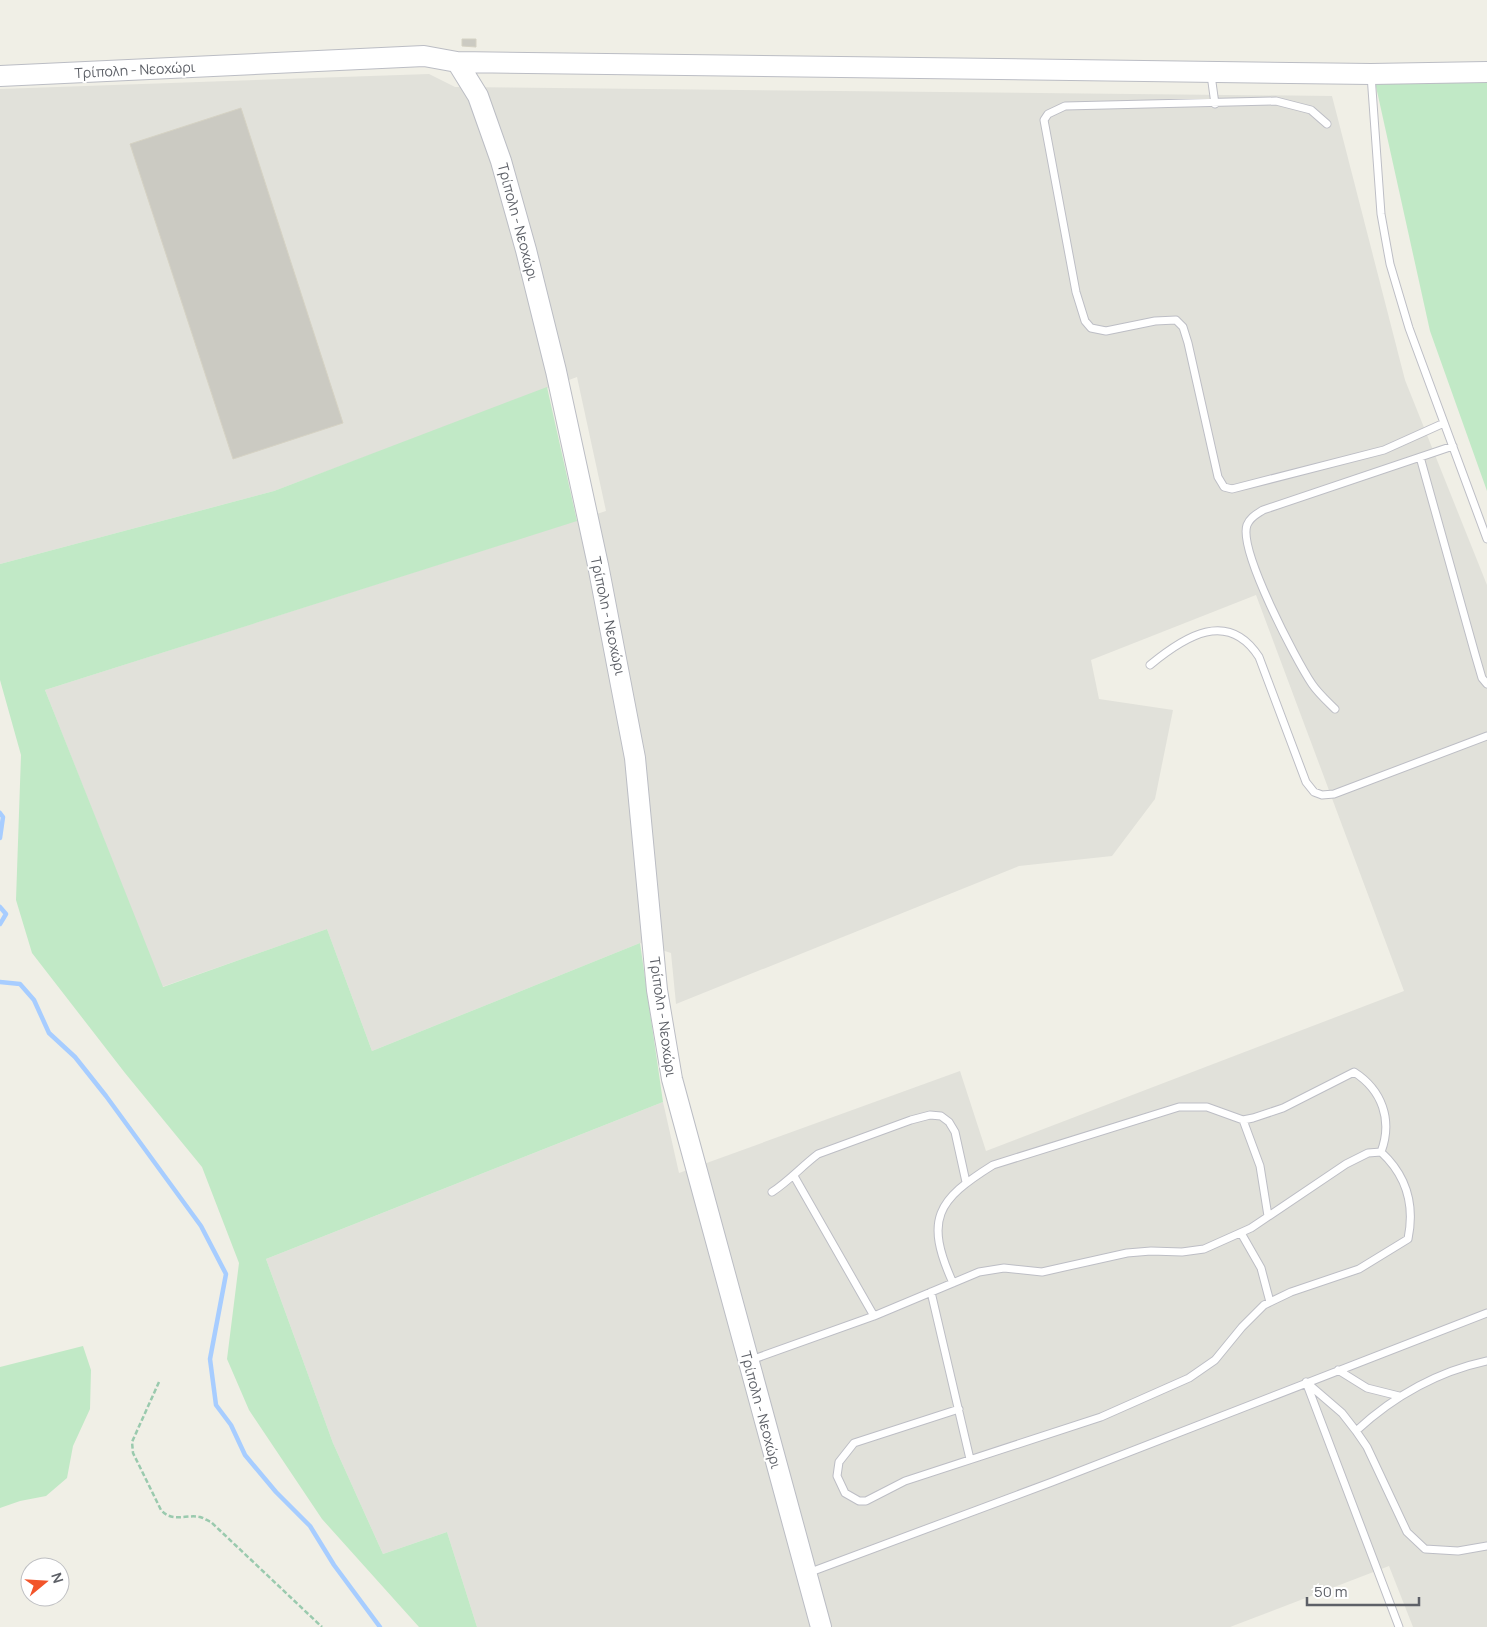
<svg xmlns="http://www.w3.org/2000/svg" width="1487" height="1627" font-family="Manrope,sans-serif">
  <style>
    .industrial { fill: #e1e1da }
    .green { fill: #c1e9c6 }
    .lines { fill: none; stroke-linecap: round; stroke-linejoin: round }
    .stream { stroke: #a7cdff; stroke-width: 4.5 }
    .building { fill: #cbcac2; stroke: #d5d2c4 }
    .lane-casing { stroke: #bdbec5; stroke-width: 9 }
    .secondary-casing { stroke: #bbbdc4; stroke-width: 22 }
    .path { stroke: #9acaae; stroke-width: 2.5; stroke-dasharray: 5 2.5; stroke-linecap: butt }
    .lane { stroke: #fff; stroke-width: 7 }
    .secondary { stroke: #fff; stroke-width: 20 }
    .labels { text-anchor: middle; stroke-width: 4; stroke-linejoin: round; paint-order: stroke }
    .street-label { font-size: 14px; fill: #5d6067; stroke: #fff }
  </style>
  <rect width="100%" height="100%" fill="#f0efe6"/>
  <!-- industrial -->
  <path class="industrial" d="M429 74 455 87 1332 96 1405 380 1487 585V1627H1413L1389 1566 1230 1627H477L447 1532 383 1554 333 1443 266 1259 663 1102 679 1173 960 1071 986 1151 1404 991 1256 595 1091 660 1099 699 1173 710 1155 799 1112 856 1019 866 676 1004 671 953 640 943 372 1051 327 929 162 987 45 690 606 511 577 377 274 491 0 564V89Z"/>
  <!-- green -->
  <path class="green" d="M1487 81V491L1430 331 1375 82Z
    M547 387 577 521 45 690 163 987 327 929 372 1051 640 943 663 1102 266 1259 333 1443 383 1554 447 1532 477 1627H419L322 1519 249 1410 227 1359 239 1263 202 1167 125 1073 32 953 16 900 21 755 0 680V564L274 491Z
    M83 1346 91 1370 90 1409 73 1446 67 1478 46 1496 20 1501 0 1508V1367Z"/>
  <g class="lines">
    <!-- stream -->
    <path class="stream" d="M0 813 3 817 0 838
      M0 907 6 914 0 924
      M0 982 20 984 34 1000 49 1033 75 1057 106 1096 201 1226 226 1274 210 1359 216 1405 231 1425 245 1455 276 1492 310 1526 334 1565 380 1627"/>
  </g>
  <!-- building -->
  <path class="building" d="M462 39H476V47L462 46Z
    M241 108 343 423 233 459 130 144Z"/>
  <g class="lines">
    <!-- lane casing -->
    <g class="lane-casing">
      <path id="lane" d="M1211 75 1215 104
        M1371 75 1381 214 1390 264 1409 328 1487 539
        M1327 124 1311 110 1276 101 1065 106 1048 114 1044 120 1076 292 1085 321 1091 328 1106 331 1155 321 1176 320 1183 327 1188 343 1218 477 1224 487 1232 489 1384 450 1444 423
        M1420 457 1475 654 1482 678 1487 684
        M1150 665C1185 636 1228 609 1259 657L1306 782 1314 792 1322 795 1334 794 1487 736
        M1335 709C1327 701 1318 693 1312 684 1296 660 1238 550 1247 525 1250 517 1257 514 1263 510L1453 446
        M1243 1120 1260 1166 1268 1216
        M794 1176 874 1316
        M772 1192C789 1181 802 1166 818 1154L911 1120 930 1115 941 1116 949 1122 955 1132 966 1182
        M1241 1233 1261 1268 1270 1302
        M953 1283C924 1219 937 1200 993 1165L1179 1107H1207L1243 1120 1253 1118 1283 1108 1354 1072C1382 1090 1393 1120 1381 1152
        M931 1292 970 1459
        M751 1360 874 1316 979 1272 1004 1268 1042 1272 1127 1253 1151 1251 1182 1252 1204 1249 1251 1228 1346 1164 1368 1153 1381 1152
        M1338 1370 1367 1388 1399 1396
        M1306 1382 1342 1413 1356 1431 1367 1447 1407 1532 1425 1549 1458 1551 1487 1546
        M1306 1382 1399 1627
        M959 1409 854 1443 839 1462 837 1476 845 1493 859 1501H866L905 1481 1101 1417 1189 1378 1215 1360 1242 1327 1264 1305 1291 1292 1359 1269 1408 1239C1415 1205 1407 1176 1381 1152
        M1356 1431C1394 1396 1436 1372 1487 1361
        M808 1573 1052 1482 1487 1313"/>
    </g>
    <!-- secondary casing -->
    <g class="secondary-casing">
      <path id="secondary" d="M457 62 478 96 501 161 526 250 556 371 598 565 635 758 657 990 672 1079 821 1627
        M0 76 424 56 457 62 1371 74 1487 72"/>
    </g>
    <!-- path -->
    <path class="path" d="M159 1382 132 1442 133 1453 161 1510C172 1523 186 1514 200 1517 204 1518 208 1521 211 1522L322 1627"/>
    <!-- lane -->
    <use href="#lane" class="lane"/>
    <!-- secondary -->
    <use href="#secondary" class="secondary"/>
  </g>
  <g class="labels">
    <!-- street labels -->
    <g class="street-label">
      <text transform="translate(135 70) rotate(-3)" y="5">Τρίπολη - Νεοχώρι</text>
      <text transform="translate(518 222) rotate(75)" y="5">Τρίπολη - Νεοχώρι</text>
      <text transform="translate(608 616) rotate(78)" y="5">Τρίπολη - Νεοχώρι</text>
      <text transform="translate(663 1017) rotate(82)" y="5">Τρίπολη - Νεοχώρι</text>
      <text transform="translate(761 1410) rotate(75)" y="5">Τρίπολη - Νεοχώρι</text>
    </g>
  </g>
  <!-- north arrow -->
  <g transform="translate(45 1582) rotate(72)"><circle r="24" fill="#ffffff" stroke="#bebfc2"/>
  <path d="M0-4L9 19L0 12L-9 19Z" fill="#f2542a"/>
  <text y="-8" font-size="14" font-weight="bold" text-anchor="middle" fill="#5d6067">N</text>
  </g>
  <!-- scale -->
  <path d="M1307 1597v8h112v-8" fill="none" stroke="#5d6067" stroke-width="2.5"/>
  <text x="1314" y="1597" font-size="15" fill="#5d6067" stroke="#ffffff" stroke-width="4" paint-order="stroke">50 m</text>
</svg>
